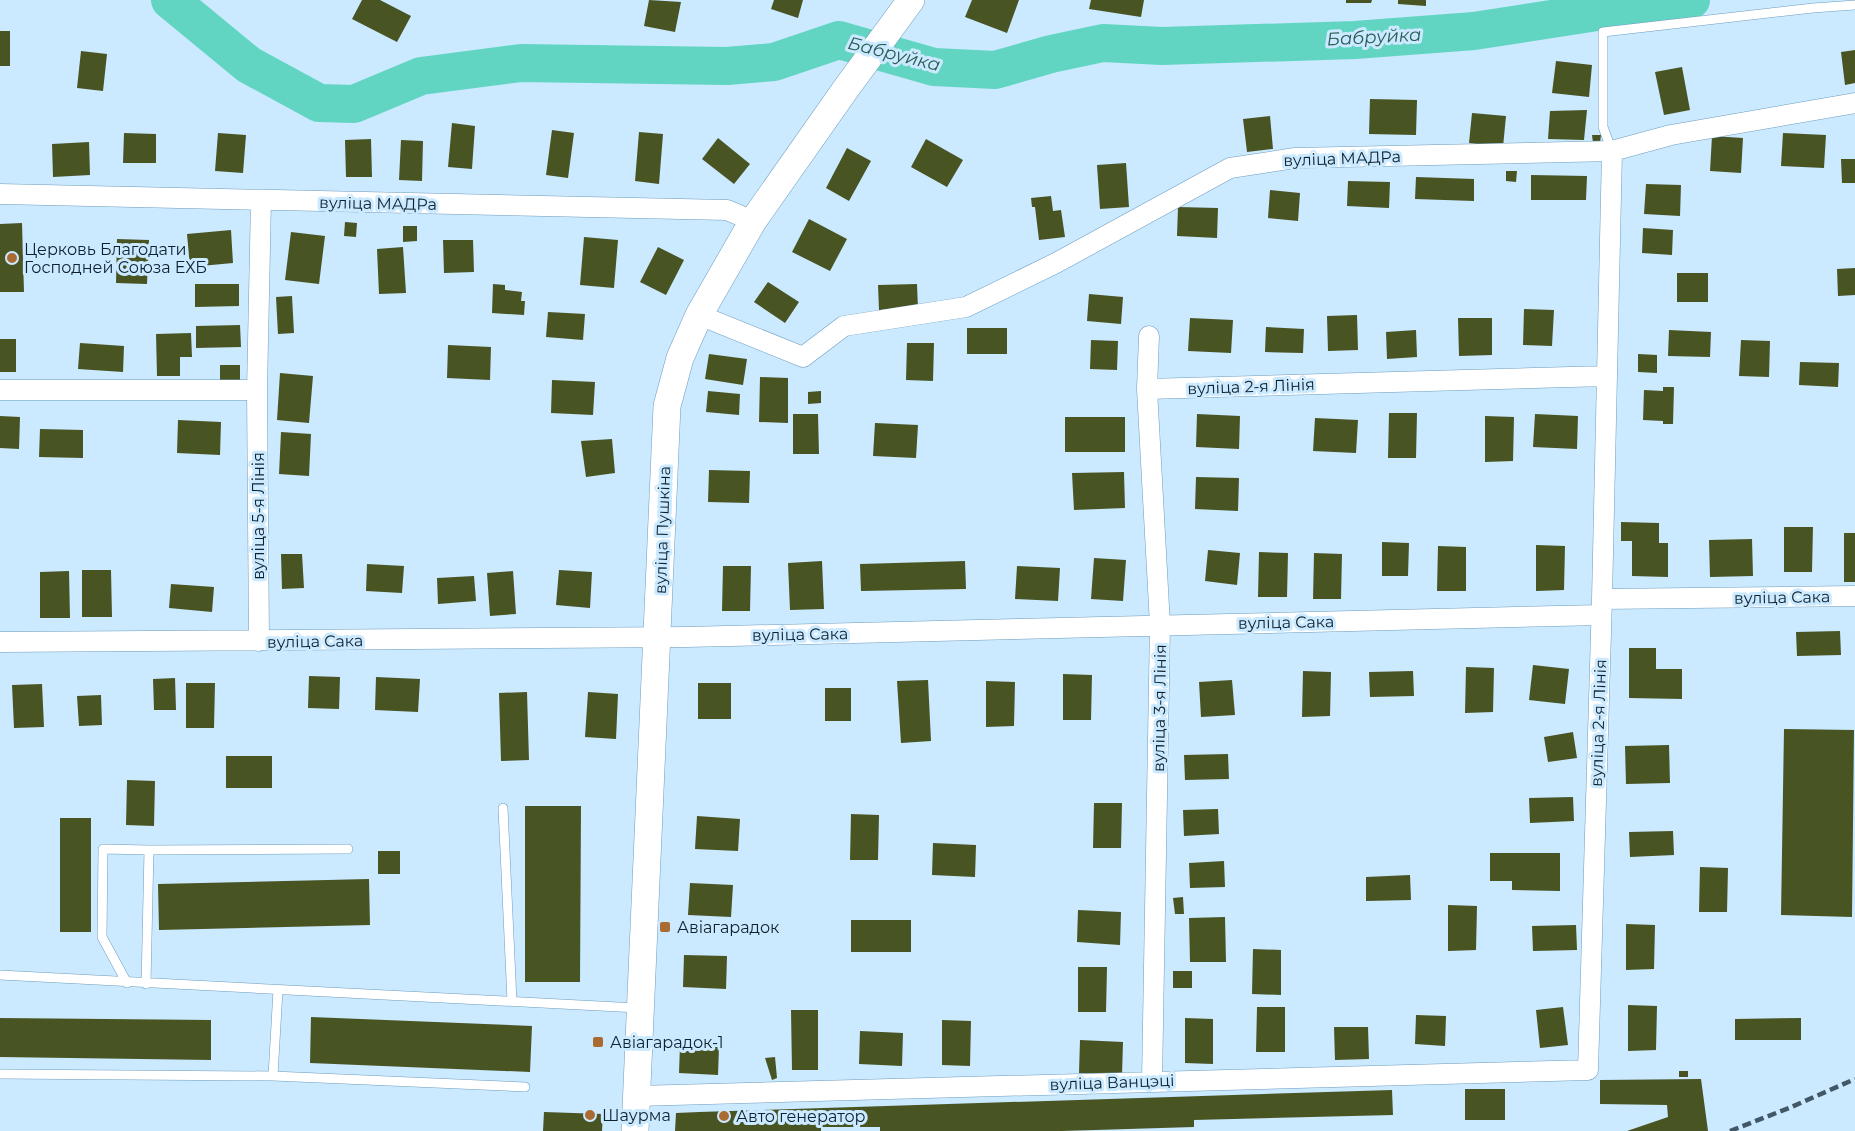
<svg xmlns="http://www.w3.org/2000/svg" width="1855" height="1131" font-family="Montserrat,sans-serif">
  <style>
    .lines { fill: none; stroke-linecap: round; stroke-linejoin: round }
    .river { stroke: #61d5c1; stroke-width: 38 }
    .building { fill: #495423 }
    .lane-casing { stroke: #6d9dbe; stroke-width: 10 }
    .street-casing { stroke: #6d9dbe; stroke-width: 21 }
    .secondary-casing { stroke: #6d9dbe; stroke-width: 28 }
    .lane { stroke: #fff; stroke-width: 9 }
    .street { stroke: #fff; stroke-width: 20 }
    .secondary { stroke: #fff; stroke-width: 27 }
    .rail { stroke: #425867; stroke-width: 4.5; stroke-dasharray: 9 4.5; stroke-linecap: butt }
    .poi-dot { fill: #aa6b32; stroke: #cbe9ff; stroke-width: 2 }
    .labels { text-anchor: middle; stroke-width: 6; stroke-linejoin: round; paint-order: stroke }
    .street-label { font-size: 16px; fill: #0e212e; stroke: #cbe9ff }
    .poi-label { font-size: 16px; fill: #0e212e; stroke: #cbe9ff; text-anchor: start }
    .water-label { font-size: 18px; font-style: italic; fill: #2a5c53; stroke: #cbe9ff }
  </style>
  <rect width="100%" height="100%" fill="#cbe9ff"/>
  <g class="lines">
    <!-- river -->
    <path class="river" d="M170 0 249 65 319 103 354 104 421 76 521 63 727 66 774 62 839 40 934 67 995 70 1051 54 1103 43 1162 46 1355 40 1474 31 1629 7 1691 0"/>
  </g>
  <!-- building -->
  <path class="building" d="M362 0H380L411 16 397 42 352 19Z
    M649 0 681 2 675 32 644 26Z
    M774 0H803L798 18 771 9Z
    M972 0H1019L1007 33 965 17Z
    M1091 0H1144L1141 17 1089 9Z
    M1346 0H1372L1371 3H1346Z
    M1398 0H1426V6L1398 4Z
    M0 31H10V66H0Z
    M1855 50V83L1845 85 1841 52Z
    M81 51 107 54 103 91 77 88Z
    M1556 61 1592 65 1589 97 1552 93Z
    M1682 67 1690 110 1664 115 1655 72Z
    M1370 99 1417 100 1416 135 1369 134Z
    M1587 110 1584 140 1548 139 1550 111Z
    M1472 113 1506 116 1503 147 1469 143Z
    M1270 116 1273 149 1247 152 1243 119Z
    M452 123 475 126 472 169 448 167Z
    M552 130 574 133 568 178 546 175Z
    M639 132 663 134 659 184 635 181Z
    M124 133 156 134V163H123Z
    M218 133 246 135 243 173 215 171Z
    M1783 133 1826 135 1824 168 1781 166Z
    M1592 135H1601L1600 143H1593Z
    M1712 136 1743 138 1741 173 1710 171Z
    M718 138 750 164 734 184 702 159Z
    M371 139 372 177H346L345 140Z
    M926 139 963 160 947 187 911 167Z
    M401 140 423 141 422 181 399 180Z
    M89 142 90 175 53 177 52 144Z
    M847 148 871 161 849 201 826 188Z
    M1841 159H1855V183H1842Z
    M1126 163 1129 207 1100 209 1097 165Z
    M1506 171H1517L1516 182 1506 181Z
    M1531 175 1587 176 1586 200H1531Z
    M1416 177 1474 179V201L1415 199Z
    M1348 181 1390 182 1389 208 1347 206Z
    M1646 184 1681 185 1680 216 1644 214Z
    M1270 190 1300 193 1298 221 1268 218Z
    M1051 196 1053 211 1061 210 1065 237 1039 240 1035 207H1032L1031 198Z
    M1178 207 1218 208 1217 238 1177 236Z
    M809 219 847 239 830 271 792 252Z
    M345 222 357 223 356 237 344 236Z
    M22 223 24 292H0V224Z
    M403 226H417V241L403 242Z
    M1643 228 1673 230 1672 255 1642 253Z
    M231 230 233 263 190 267 187 234Z
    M291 232 325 236 319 284 285 280Z
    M584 237 618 240 614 288 580 285Z
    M117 239 149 240 147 284 116 283Z
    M443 240H473L474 272 444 273Z
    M403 247 406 293 379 294 377 249Z
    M658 247 684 260 666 295 640 282Z
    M1855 268V295L1838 296 1837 269Z
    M1677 273H1708V302H1677Z
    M768 282 799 302 785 323 754 302Z
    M195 284H239V306L195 307Z
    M493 284 505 285V290L522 292 521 301H525L524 315 492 313Z
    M917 284 918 309 879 310 878 285Z
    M1089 294 1123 297 1121 324 1087 321Z
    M292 296 294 333 278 334 276 297Z
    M1524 309 1554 310 1552 346 1523 345Z
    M548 312 585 314 583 340 546 337Z
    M1357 315 1358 350 1328 351 1327 316Z
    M1190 318 1233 320 1231 353 1188 351Z
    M1458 318H1492V355L1459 356Z
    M240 325 241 347 196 348V326Z
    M1266 327 1304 329 1303 353 1265 352Z
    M967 328H1007V354H967Z
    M1416 330 1417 357 1387 359 1386 332Z
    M1669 330 1711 332 1710 357 1668 356Z
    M191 333 192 357H180V376H157L156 334Z
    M0 339H16V372H0Z
    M1091 340 1118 341 1117 370 1090 369Z
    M1741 340 1770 341 1769 377 1739 376Z
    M80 343 124 346 123 372 78 369Z
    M907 343H934L933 381 906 380Z
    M448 345 491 347 490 380 447 378Z
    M709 354 747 359 743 385 705 379Z
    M1638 354 1657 355V373L1638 372Z
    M1800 362 1839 363 1838 387 1799 385Z
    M220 365H240V383L220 384Z
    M280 373 313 376 309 423 277 420Z
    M760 377 788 378V423L759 422Z
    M552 380 595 382 593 415 551 413Z
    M1663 387H1674L1673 424H1663V421L1643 420 1644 390 1663 391Z
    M708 391 740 394 739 415 706 412Z
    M821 391V403L808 404V392Z
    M1389 413H1417L1416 458H1388Z
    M793 414H818L819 454H793Z
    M1197 414 1240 416 1239 449 1196 447Z
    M1535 414 1578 416 1577 449 1533 447Z
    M0 416 20 417 19 449 0 448Z
    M1485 416 1514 417 1513 461 1485 462Z
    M1065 417H1125V452H1065Z
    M1315 418 1358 420 1356 453 1313 451Z
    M178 420 221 422 220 455 177 453Z
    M875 423 918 425 916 458 873 456Z
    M40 429 83 430V458L39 457Z
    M281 432 311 434 309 476 279 474Z
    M612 439 615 473 586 477 581 441Z
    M709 470 750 471 749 503 708 502Z
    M1124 472 1125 508 1074 510 1072 473Z
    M1196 477 1239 478 1238 511 1195 509Z
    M1621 522 1659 523V543H1668V577L1632 576V541H1621Z
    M1784 527H1813L1812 572H1784Z
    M1844 533H1855V582H1844Z
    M1752 539 1753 576 1710 577 1709 540Z
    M1382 542 1409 543 1408 576H1382Z
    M1536 545 1565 546 1564 590 1536 591Z
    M1438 546 1466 547V591H1437Z
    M1208 550 1240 553 1237 585 1205 581Z
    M1259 552 1288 553 1287 597H1258Z
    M1314 553 1342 554 1341 599H1313Z
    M281 554H302L304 588 282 589Z
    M1094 558 1126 560 1123 601 1091 599Z
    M822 561 824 609 790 610 788 563Z
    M965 561 966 589 861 591 860 564Z
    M367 564 404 566 402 593 366 591Z
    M723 566H751L750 611H722Z
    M1017 566 1060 568 1058 601 1015 599Z
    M82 570H111L112 617H82Z
    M559 570 592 572 590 608 556 605Z
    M69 571 70 618H40V572Z
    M513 571 516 614 490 616 487 573Z
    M474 576 476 601 438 604 437 578Z
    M171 584 214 587 212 612 169 608Z
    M1840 631 1841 655 1797 656 1796 632Z
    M1629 648H1656V669H1682V699L1629 698Z
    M1533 665 1569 669 1565 704 1529 700Z
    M1466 667 1494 668 1493 712 1465 713Z
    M1303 671 1331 672 1330 716 1302 717Z
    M1413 671 1414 696 1370 697 1369 672Z
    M1063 674 1092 675 1091 720H1063Z
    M309 676 340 677 339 709 308 708Z
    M376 677 420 679 418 712 375 710Z
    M175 678 176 710H154L153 679Z
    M928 680 931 741 901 743 897 681Z
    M1232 680 1235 715 1201 717 1199 682Z
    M986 681 1015 682 1014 726 986 727Z
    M186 683H215L214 728H186Z
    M698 683H731V719H698Z
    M42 684 44 727 14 728 12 685Z
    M825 688H851V721H825Z
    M527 692 529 760 501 761 499 693Z
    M588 692 618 694 616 739 585 737Z
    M101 695 102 725 79 726 77 696Z
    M1784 729 1854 730 1852 917 1781 915Z
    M1573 732 1577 758 1548 762 1544 737Z
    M1669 745 1670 783 1626 784 1625 746Z
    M1228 754 1229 779 1185 780 1184 755Z
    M226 756H272V788H226Z
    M127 780 155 781 154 826 126 825Z
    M1573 797 1574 821 1530 823 1529 798Z
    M1094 803H1122L1121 848H1093Z
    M525 806H581L580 982H525Z
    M1218 809 1219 834 1184 836 1183 810Z
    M851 814 879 815 878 860H850Z
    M697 816 740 819 738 851 695 849Z
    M60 818H91V932H60Z
    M1673 831 1674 855 1630 857 1629 832Z
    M933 843 976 845 975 877 932 875Z
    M378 851H400V874H378Z
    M1490 853H1560V891L1512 890V881H1490Z
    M1224 861 1225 887 1190 888 1189 863Z
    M1700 867 1728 868 1727 912H1699Z
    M1410 875 1411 900 1366 901V877Z
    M369 879 370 925 159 930 158 884Z
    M690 883 733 885 731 917 688 915Z
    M1183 897 1184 914H1175L1173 898Z
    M1448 905 1477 906 1476 950 1448 951Z
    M1078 910 1121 912 1120 945 1077 942Z
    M1225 917 1226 962H1190L1189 918Z
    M851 920H911V952H851Z
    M1626 924 1655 925 1654 969 1626 970Z
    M1576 925 1577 950 1533 951 1532 926Z
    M1253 949 1281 950V995L1252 994Z
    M684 955 727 956 726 989 683 987Z
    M1078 967H1107L1106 1012H1078Z
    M1173 971H1192V988H1173Z
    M1628 1005 1657 1006 1656 1050 1628 1051Z
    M1257 1007H1285V1052H1256Z
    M1563 1007 1568 1045 1540 1048 1536 1010Z
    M791 1010H818V1070H792Z
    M1416 1015 1446 1016 1445 1046 1415 1044Z
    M311 1017 532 1026 530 1072 310 1063Z
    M0 1018 211 1020V1060L0 1057Z
    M1185 1018 1213 1019V1064L1185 1063Z
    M1801 1018V1040H1735V1019Z
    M942 1020 971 1021 970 1066 942 1065Z
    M1334 1027H1368L1369 1059 1335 1060Z
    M860 1031 903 1033 902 1066 859 1064Z
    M1080 1040 1123 1042 1122 1075 1079 1073Z
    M680 1045 719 1047 718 1075 679 1073Z
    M775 1057 777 1078 772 1080 765 1058Z
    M1679 1071H1688V1077H1679Z
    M1701 1079 1708 1131H1627L1668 1117 1667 1105 1600 1104V1080Z
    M1465 1089H1505V1120H1465Z
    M1392 1090 1393 1115 1194 1120V1127L1062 1131H880V1127H821V1131H675L676 1113 699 1112Z
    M544 1112 603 1114 602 1131H543Z"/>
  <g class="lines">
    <!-- lane casing -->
    <g class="lane-casing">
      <path id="lane" d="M1612 151 1603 127V32L1813 8 1855 5
        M503 808 512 1001
        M0 975 638 1008
        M127 983 102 937 103 849 149 850
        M146 984 149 850 348 849
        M278 990 273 1076 525 1087
        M0 1074 273 1076"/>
    </g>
    <!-- street casing -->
    <g class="street-casing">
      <path id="street" d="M0 194 727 210 753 221
        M699 315 803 357 844 326 966 307 1056 263 1230 168 1295 158 1612 151 1671 135 1855 103
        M1149 336 1147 389 1160 625 1152 1081
        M1147 389 1607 376
        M0 390H257
        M1602 599 1855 596
        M259 641 257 390 261 200
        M0 642 686 637 1601 615
        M637 1096 1588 1070 1602 599 1612 151"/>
    </g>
    <!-- secondary casing -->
    <g class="secondary-casing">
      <path id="secondary" d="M635 1131 667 406 680 358 699 315 753 221 845 90 911 0"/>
    </g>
    <!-- lane -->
    <use href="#lane" class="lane"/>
    <!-- street -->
    <use href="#street" class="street"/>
    <!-- secondary -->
    <use href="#secondary" class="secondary"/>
    <!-- rail -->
    <path class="rail" d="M1730 1131 1789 1108 1855 1079"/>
  </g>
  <!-- markers -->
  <g class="poi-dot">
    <circle cx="12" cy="258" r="6"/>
    <rect x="659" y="921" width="12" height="12" rx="3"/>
    <rect x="592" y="1036" width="12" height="12" rx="3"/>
    <circle cx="590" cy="1115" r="6"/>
    <circle cx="724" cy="1116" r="6"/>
  </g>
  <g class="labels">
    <!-- street labels -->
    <g class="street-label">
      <text transform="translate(1342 158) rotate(-2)" y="6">вуліца МАДРа</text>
      <text transform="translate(378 203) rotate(1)" y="6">вуліца МАДРа</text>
      <text transform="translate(1251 386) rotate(-2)" y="6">вуліца 2-я Лінія</text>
      <text transform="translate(258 516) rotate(-90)" y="6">вуліца 5-я Лінія</text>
      <text transform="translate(662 530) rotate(-88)" y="6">вуліца Пушкіна</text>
      <text transform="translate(1782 597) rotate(-1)" y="6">вуліца Сака</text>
      <text transform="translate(1286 622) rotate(-1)" y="6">вуліца Сака</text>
      <text transform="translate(800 634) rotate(-1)" y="6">вуліца Сака</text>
      <text transform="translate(315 641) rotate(-1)" y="6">вуліца Сака</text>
      <text transform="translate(1159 708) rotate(-89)" y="6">вуліца 3-я Лінія</text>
      <text transform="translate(1598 723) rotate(-88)" y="6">вуліца 2-я Лінія</text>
      <text transform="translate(1112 1082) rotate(-2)" y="6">вуліца Ванцэці</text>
    </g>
    <!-- poi labels -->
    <g class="poi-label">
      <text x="24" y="255">Церковь Благодати<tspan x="24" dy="18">Господней Союза ЕХБ</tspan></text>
      <text x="677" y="933">Авіагарадок</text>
      <text x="610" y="1048">Авіагарадок-1</text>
      <text x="602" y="1121">Шаурма</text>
      <text x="736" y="1122">Авто генератор</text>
    </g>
    <!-- water labels -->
    <g class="water-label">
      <text transform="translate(1374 37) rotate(-3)" y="6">Бабруйка</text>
      <text transform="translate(894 54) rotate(14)" y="6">Бабруйка</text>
    </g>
  </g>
</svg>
